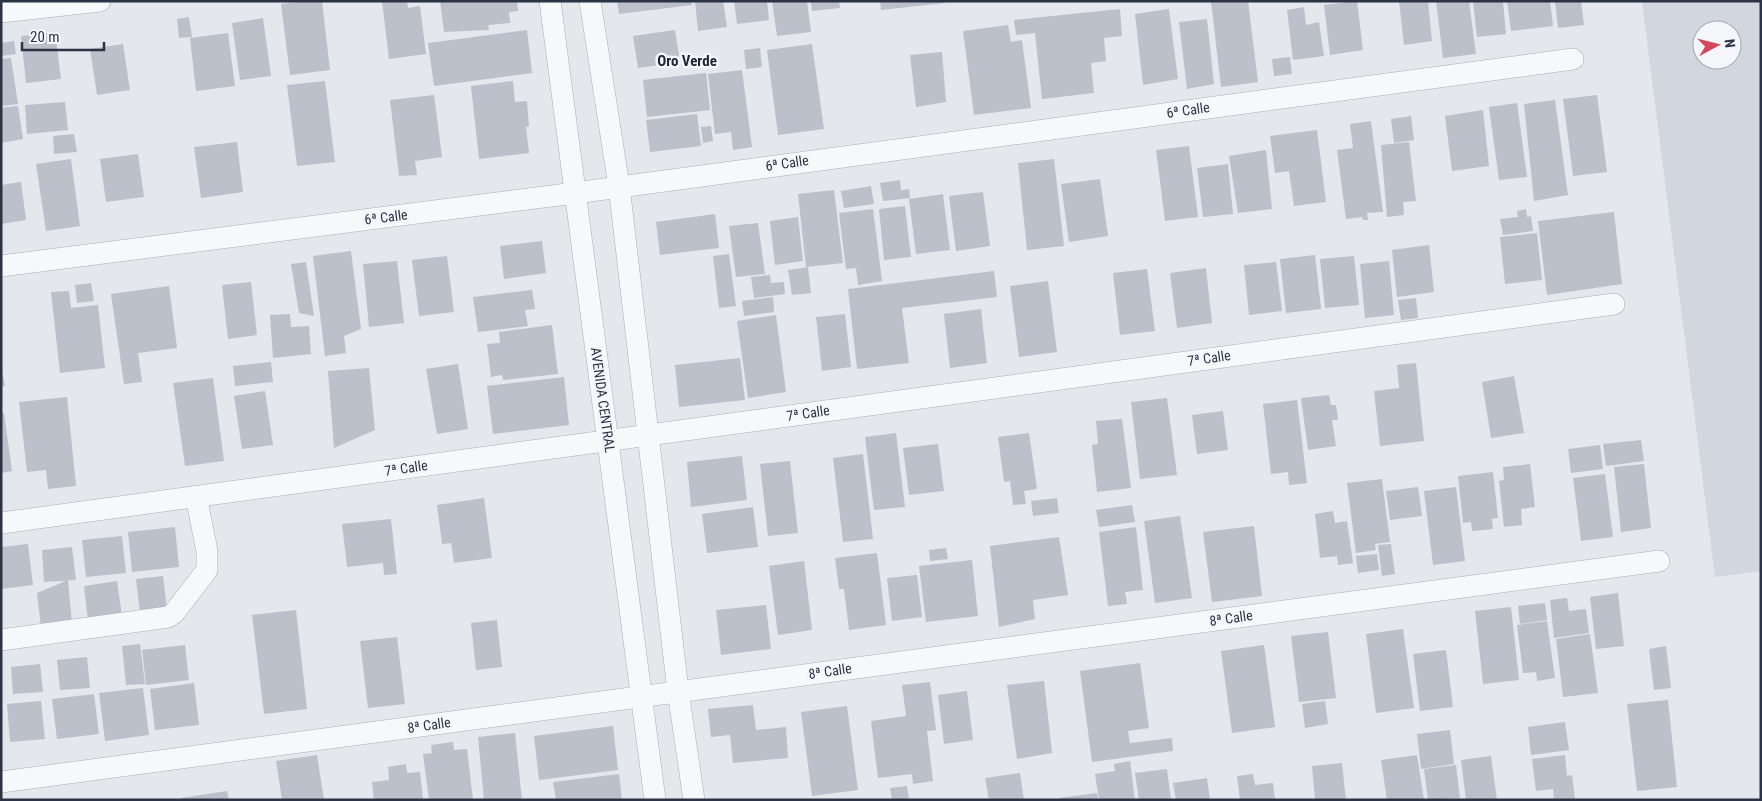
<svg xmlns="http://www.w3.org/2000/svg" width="1762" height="801" font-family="'Roboto Condensed',sans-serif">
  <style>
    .built { fill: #d2d6de; fill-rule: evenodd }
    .building { fill: #bbc0ca }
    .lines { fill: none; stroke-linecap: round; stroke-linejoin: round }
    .minor-casing { stroke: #a9aeb7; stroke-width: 22 }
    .minor { stroke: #f7f8fa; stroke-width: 21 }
    .labels { text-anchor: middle; stroke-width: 5; stroke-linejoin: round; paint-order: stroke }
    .street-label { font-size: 14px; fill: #2b3445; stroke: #f4f6f9 }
    .neighbourhood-label { font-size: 15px; font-weight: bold; fill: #1d2536; stroke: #f4f6f9 }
  </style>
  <rect width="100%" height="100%" fill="#e4e7ec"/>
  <!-- built -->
  <path class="built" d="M1642 1H1761V571L1715 577ZM1702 30H1732V60H1702Z"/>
  <!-- building -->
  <path class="building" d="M305 1H322L330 70 290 75 281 4Z
    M382 1H407L408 8 420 6 426 54 389 59Z
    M440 1H517L518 11 509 12 510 23 488 25 489 30 444 32Z
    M617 1H691L692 5 619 14Z
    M695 1H723L727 27 698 31Z
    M734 1H767L769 20 737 24Z
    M772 1H807L811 32 777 36Z
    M811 1H839L840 8 812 11Z
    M880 1H945V3L881 10Z
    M1211 1H1248L1258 82 1221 87Z
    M1357 1 1363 50 1330 55 1324 5Z
    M1399 1H1428L1432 41 1404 45Z
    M1436 1H1469L1476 54 1443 58Z
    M1473 1H1503L1506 34 1477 37Z
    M1507 1H1550L1553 26 1511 31Z
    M1555 1H1581L1584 25 1558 28Z
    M1304 7 1306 25 1319 22 1324 56 1293 60 1287 10Z
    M1120 9 1122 36 1104 38 1106 61 1091 63 1094 93 1042 99 1035 33 1016 35 1014 20Z
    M1169 9 1178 79 1143 85 1135 14Z
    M189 17 192 37 179 38 177 19Z
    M263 18 271 76 240 80 232 23Z
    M1207 19 1214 84 1187 89 1179 22Z
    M1008 25 1011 42 1022 40 1031 108 974 115 963 31Z
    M527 30 532 73 434 86 428 43Z
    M675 30 680 62 638 68 633 36Z
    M55 32 61 79 26 83 21 36Z
    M228 33 235 86 196 91 190 38Z
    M14 41 16 54 1 56V43Z
    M123 44 130 90 97 95 90 49Z
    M812 44 824 129 778 135 767 50Z
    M760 48 762 67 746 69 744 50Z
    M942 52 946 102 916 107 910 55Z
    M1290 57 1292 74 1274 76 1272 59Z
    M11 58 18 104 1 106V59Z
    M742 70 752 147 733 150 731 132 715 134 708 74Z
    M706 73 710 110 647 117 643 80Z
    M325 81 335 162 297 166 287 85Z
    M513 81 515 102 527 101 529 126 526 127 529 153 479 159 471 86Z
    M434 95 442 157 415 161 417 175 399 176 390 100Z
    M1597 95 1607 172 1573 176 1563 99Z
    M1555 100 1568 195 1534 201 1524 104Z
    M65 102 68 130 27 134 25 105Z
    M1517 103 1527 177 1499 180 1489 107Z
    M18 106 23 139 1 143V108Z
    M1483 110 1489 166 1452 171 1445 116Z
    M697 114 701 146 650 152 646 120Z
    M1411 116 1414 140 1394 143 1391 119Z
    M1371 121 1383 212 1367 213 1368 220H1363L1362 217 1346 219 1337 150 1353 148 1350 124Z
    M711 126 713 141 703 143 701 127Z
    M1317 130 1326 202 1294 206 1289 171 1275 173 1270 136Z
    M74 134 77 152 54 154 53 136Z
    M237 142 243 192 201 198 194 147Z
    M1409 142 1416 201 1403 202 1404 215 1387 217 1381 145Z
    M1189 146 1198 217 1165 221 1156 150Z
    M1266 150 1272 209 1238 213 1229 156Z
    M138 154 144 197 106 202 100 159Z
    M71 159 80 226 46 231 36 164Z
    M1054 159 1064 246 1027 250 1018 163Z
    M1228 164 1233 214 1203 217 1197 168Z
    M1100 179 1108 236 1069 242 1061 184Z
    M900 180 901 190 909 189 910 198 883 201 880 183Z
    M21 182 26 220 1 224V185Z
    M871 186 874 204 844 208 841 191Z
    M834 190 843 263 806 267 798 194Z
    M983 192 990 246 956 251 949 196Z
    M943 194 950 250 916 254 909 199Z
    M905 206 911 257 884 260 879 209Z
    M873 209 882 281 858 285 856 268 846 269 839 213Z
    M1526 209 1527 217 1531 216 1533 231 1503 235 1500 219 1518 217 1517 211Z
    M1614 212 1622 284 1547 295 1538 221Z
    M715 214 719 248 660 255 656 222Z
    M798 217 803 261 775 265 770 221Z
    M758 223 765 274 736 277 729 226Z
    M1537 233 1542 280 1505 284 1500 237Z
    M542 241 546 273 504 279 500 246Z
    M1429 245 1434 292 1397 297 1392 250Z
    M351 251 361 329 344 336 346 353 325 356 313 256Z
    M729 254 736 306 719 308 713 256Z
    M1315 255 1321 309 1286 313 1280 259Z
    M447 256 454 312 419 316 412 260Z
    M1354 256 1359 305 1325 308 1320 259Z
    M397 261 404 323 369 327 363 264Z
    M1389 261 1394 315 1365 318 1360 264Z
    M306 262 314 316 299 313 291 264Z
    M1276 262 1282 311 1249 315 1244 265Z
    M808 267 811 293 792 295 788 270Z
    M1206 268 1212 323 1177 328 1170 273Z
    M1147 269 1155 331 1120 335 1113 273Z
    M994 271 997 297 902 308 909 363 857 369 848 289Z
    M770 275 771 283 784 282 785 294 754 298 751 277Z
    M1048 281 1057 352 1019 357 1010 286Z
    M251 282 257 335 228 339 222 285Z
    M91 283 94 301 77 303 75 285Z
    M169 286 177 348 138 353 142 382 124 384 111 294Z
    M532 290 535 309 525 310 528 326 478 332 473 297Z
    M69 291 71 308 98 305 105 368 60 373 51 292Z
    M773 297 774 312 744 316 742 301Z
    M1416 298 1418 318 1401 320 1398 300Z
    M981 309 987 363 950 368 944 314Z
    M290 314 291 327 309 326 311 354 273 358 270 315Z
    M845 314 851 367 822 371 816 317Z
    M776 315 786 392 748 398 737 321Z
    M552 325 558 374 503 380 502 375 491 377 487 344 500 343 499 332Z
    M740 358 745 400 679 407 675 365Z
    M271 362 273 382 235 386 233 366Z
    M1416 363 1424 441 1380 446 1374 391 1399 388 1397 365Z
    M458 364 468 429 437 434 426 369Z
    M1 365 5 386 1 387Z
    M369 368 375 430 334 448 328 371Z
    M1514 376 1524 433 1491 438 1482 382Z
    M564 377 569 425 493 434 487 386Z
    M213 378 224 461 185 466 173 383Z
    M265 391 273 445 242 449 234 396Z
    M1329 395 1331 405H1336L1338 420H1332L1336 446 1308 450 1301 398Z
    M67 397 76 486 48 489 46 470 27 472 19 402Z
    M1167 398 1177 475 1140 479 1131 402Z
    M1297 400 1307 483 1289 485 1288 472 1271 474 1263 404Z
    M1223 411 1228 450 1197 454 1192 415Z
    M1 413H4L12 471 1 473Z
    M1122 419 1131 488 1097 492 1092 445 1098 444 1096 421Z
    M896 433 905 507 874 510 865 437Z
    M1029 433 1037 489 1024 491 1026 504 1013 505 1010 481 1004 482 998 437Z
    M1641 440 1644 461 1606 466 1603 444Z
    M938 444 944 491 909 495 903 448Z
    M1600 445 1603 469 1571 473 1568 449Z
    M863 454 873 539 843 542 833 458Z
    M742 456 747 500 691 507 687 462Z
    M790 461 798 533 768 536 760 464Z
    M1530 464 1535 507 1521 509 1522 525 1504 527 1499 481 1504 480 1503 467Z
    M1644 464 1651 528 1621 532 1614 467Z
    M1493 472 1498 518 1492 519 1493 529 1472 531 1471 522 1463 523 1458 476Z
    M1605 474 1613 537 1581 541 1573 478Z
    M1382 479 1390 542 1375 544 1376 550 1356 553 1347 483Z
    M1418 487 1422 516 1390 520 1386 491Z
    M1456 487 1465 561 1433 565 1424 491Z
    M484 498 492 558 454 563 451 543 442 544 437 505Z
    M1057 498 1059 513 1033 516 1031 501Z
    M1132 505 1135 522 1099 527 1096 510Z
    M753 507 758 547 707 553 702 514Z
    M1333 511 1335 523 1347 521 1353 563 1338 565 1337 556 1320 558 1315 514Z
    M1180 516 1192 598 1155 603 1144 521Z
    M391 519 397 574 384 575 383 563 347 567 342 524Z
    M1254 526 1262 596 1212 602 1203 532Z
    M175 527 179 567 132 572 128 532Z
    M1136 527 1143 590 1125 592 1127 604 1108 606 1099 532Z
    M122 536 126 573 86 577 82 540Z
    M1059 537 1068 595 1033 600 1035 619 999 627 990 546Z
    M28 544 33 585 1 589V547Z
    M1391 544 1395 574 1382 576 1378 545Z
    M72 547 76 580 44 582 42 550Z
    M946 548 948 559 930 561 929 550Z
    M877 553 886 625 849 630 844 589H839L835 558Z
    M1377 554 1379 570 1358 573 1356 556Z
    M972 560 978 616 926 622 919 566Z
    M804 561 812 630 778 635 769 566Z
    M917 575 922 617 892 621 887 578Z
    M163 576 167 610 140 613 136 579Z
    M68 580 72 624 41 627 37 593Z
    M117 581 122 616 88 621 84 586Z
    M1618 593 1624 646 1596 649 1590 597Z
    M1567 598 1569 611 1586 609 1589 633 1554 638 1550 600Z
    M1545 603 1547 620 1520 624 1518 606Z
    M766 605 771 649 721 655 716 610Z
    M1511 607 1519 680 1483 684 1475 611Z
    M296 610 307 709 264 714 252 615Z
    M497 620 502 667 476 670 471 623Z
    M1547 621 1555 678 1537 681 1536 672 1523 673 1517 625Z
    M1403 629 1414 708 1376 713 1366 634Z
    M1328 632 1336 698 1299 702 1291 636Z
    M1590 634 1598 693 1563 697 1556 639Z
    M397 637 405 704 368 708 360 641Z
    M140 644 145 684 126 685 122 646Z
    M185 645 189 680 146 685 142 650Z
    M1264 645 1275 727 1232 733 1221 651Z
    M1666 646 1671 688 1654 690 1649 649Z
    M1446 650 1453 707 1420 711 1413 654Z
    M87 657 90 688 60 690 57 660Z
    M1140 663 1149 728 1128 731 1130 743 1172 738 1173 751 1092 762 1080 671Z
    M40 664 43 692 13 694 11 667Z
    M1044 681 1052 753 1017 759 1007 685Z
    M930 682 936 730 927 731 933 781 913 784 912 774 878 778 871 721 906 716 902 685Z
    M194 683 199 725 155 730 150 689Z
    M143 688 149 735 105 741 99 693Z
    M967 691 973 740 944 744 938 695Z
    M94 694 99 734 57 739 52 699Z
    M1668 700 1677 787 1637 791 1627 704Z
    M41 701 45 739 10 742 7 704Z
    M1325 701 1328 724 1305 728 1302 704Z
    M753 705 756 730 786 727 788 758 733 763 730 735 711 737 708 709Z
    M847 706 858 790 812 796 801 712Z
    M1565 722 1569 750 1531 755 1528 727Z
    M613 726 618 770 539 780 534 736Z
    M1450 730 1454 764 1421 769 1417 734Z
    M515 733 522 800H484L478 737Z
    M453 742 454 750 467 749 473 800H429L423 754 432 753 431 745Z
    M317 755 324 800H282L276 761Z
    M1417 755 1424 800H1387L1381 760Z
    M1565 755 1567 776 1572 775 1575 799 1554 800 1553 789 1536 791 1532 759Z
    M1491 756 1497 800H1466L1461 760Z
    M1130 761 1135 800H1099L1095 774 1115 771 1114 764Z
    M1342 763 1346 800H1315L1312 766Z
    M406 764 407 773 420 772 423 800H374L372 782 389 780 388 767Z
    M1456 765 1460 798 1428 800 1424 769Z
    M1167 769 1171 800H1139L1135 773Z
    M1020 773 1024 800H989L985 778Z
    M619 774 622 800H556L553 782Z
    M1253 774 1255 785 1273 783 1275 800H1240L1237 776Z
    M1207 778 1210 800H1176L1173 783Z
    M907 786 909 800H892L890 788Z
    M227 791 229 800H181V798Z
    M1097 793 1098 800H1059V798Z"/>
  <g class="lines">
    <!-- minor casing -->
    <g class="minor-casing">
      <path id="minor" d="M550 1 655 800
        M590 1 619 186 678 691 694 800
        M1 12 100 1
        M1 266 575 193 1573 59
        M1 523 1614 304
        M1 640 168 617 174 613 207 570V551L196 496
        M1 782 1659 561"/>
    </g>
    <!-- minor -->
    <use href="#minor" class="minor"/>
  </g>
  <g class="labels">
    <!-- street labels -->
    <g class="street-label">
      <text transform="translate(1188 110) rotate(-8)" y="5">6ª Calle</text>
      <text transform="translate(787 163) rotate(-8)" y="5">6ª Calle</text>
      <text transform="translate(386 217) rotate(-7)" y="5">6ª Calle</text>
      <text transform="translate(1209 358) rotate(-8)" y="5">7ª Calle</text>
      <text transform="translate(603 400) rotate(82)" y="5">AVENIDA CENTRAL</text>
      <text transform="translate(808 413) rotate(-8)" y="5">7ª Calle</text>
      <text transform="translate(406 468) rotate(-8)" y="5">7ª Calle</text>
      <text transform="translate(1231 618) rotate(-8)" y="5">8ª Calle</text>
      <text transform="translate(830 671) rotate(-8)" y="5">8ª Calle</text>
      <text transform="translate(429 725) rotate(-8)" y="5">8ª Calle</text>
    </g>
    <!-- neighbourhood labels -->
    <g class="neighbourhood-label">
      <text x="687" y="66">Oro Verde</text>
    </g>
  </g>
  <!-- border -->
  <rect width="1762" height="801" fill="none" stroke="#2b3445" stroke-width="5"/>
  <!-- north arrow -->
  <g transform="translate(1717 45) rotate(83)"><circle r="24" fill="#f4f6f9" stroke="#a4a8b1"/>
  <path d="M0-4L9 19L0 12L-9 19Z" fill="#d1495b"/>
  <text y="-8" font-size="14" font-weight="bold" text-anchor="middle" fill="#2b3445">N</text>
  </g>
  <!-- scale -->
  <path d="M22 42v8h82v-8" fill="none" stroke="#2b3445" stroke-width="2.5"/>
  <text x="30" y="42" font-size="15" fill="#2b3445" stroke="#f4f6f9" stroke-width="4" paint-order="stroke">20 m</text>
</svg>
